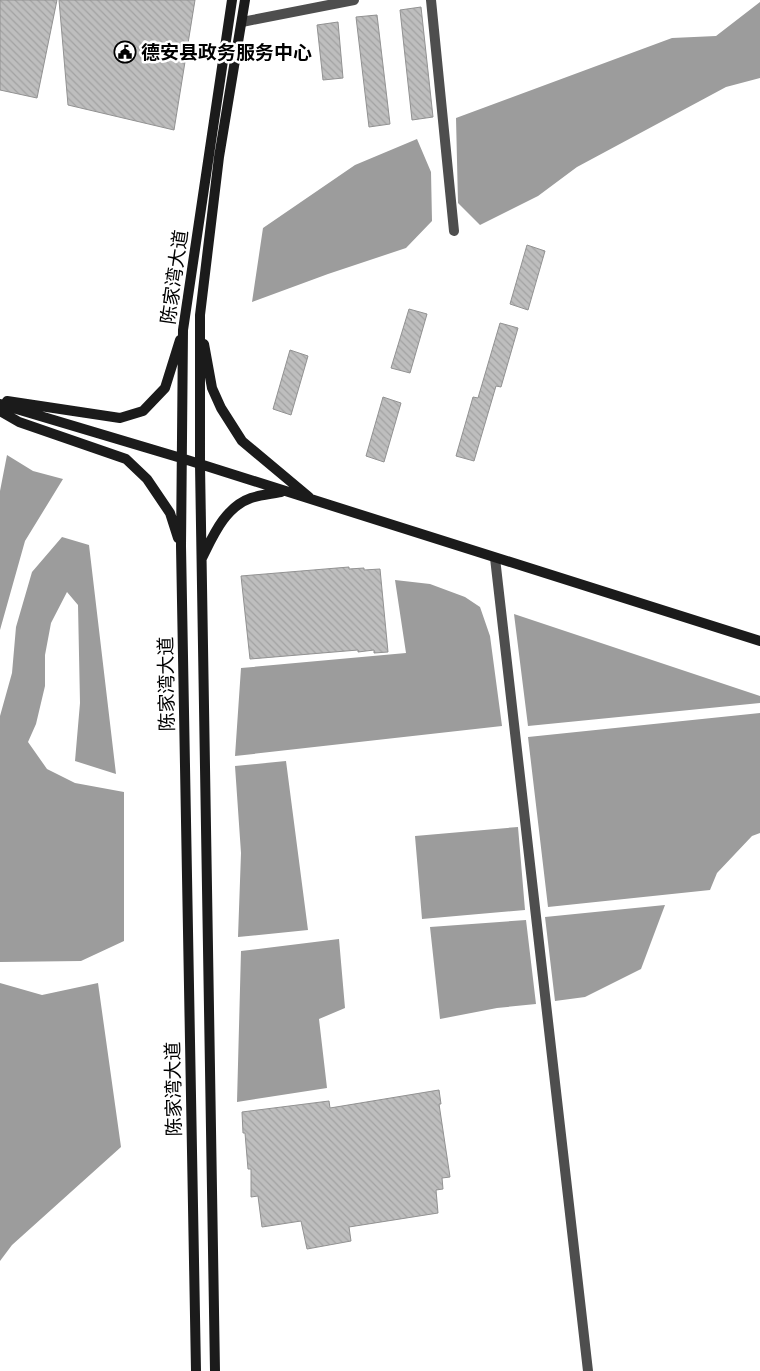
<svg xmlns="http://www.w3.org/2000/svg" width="760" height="1371" font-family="'Space Grotesk','Noto Sans SC',sans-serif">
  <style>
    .water { fill: #9c9c9c }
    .building { fill: url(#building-back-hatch); stroke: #929292 }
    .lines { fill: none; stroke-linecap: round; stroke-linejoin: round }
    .minor { stroke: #4e4e4e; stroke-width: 10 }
    .secondary { stroke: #1b1b1b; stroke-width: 10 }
    .labels { text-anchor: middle; stroke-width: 5; stroke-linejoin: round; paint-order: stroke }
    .poi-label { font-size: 19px; font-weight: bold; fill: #000; stroke: #fff; text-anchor: start }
    .street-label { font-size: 19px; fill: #000; stroke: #fff }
  </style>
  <defs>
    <pattern id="building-back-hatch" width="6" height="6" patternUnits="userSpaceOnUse" patternTransform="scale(1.25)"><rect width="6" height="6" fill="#bebebe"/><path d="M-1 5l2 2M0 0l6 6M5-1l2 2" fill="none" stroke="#a2a2a2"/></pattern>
  </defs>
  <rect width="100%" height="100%" fill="#fff"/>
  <!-- water -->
  <path class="water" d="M760 2V78L726 87 577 167 538 196 480 225 458 203 456 118 672 38 716 36Z
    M417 139 431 172 432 221 406 248 328 274 252 302 263 228 355 165Z
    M7 455 33 471 63 479 25 541 0 630V491Z
    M62 537 89 545 116 774 75 761 80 703 78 605 67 592 51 623 45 655V686L36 724 28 742 47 769 75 783 124 792V941L81 961 0 962V716L12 673 16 627 32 572Z
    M395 580 430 584 465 597 480 607 490 636 502 726 235 756 241 668 406 653Z
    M514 614 760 696V703L528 726Z
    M760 713V833L752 836 717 873 710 890 548 907 528 737Z
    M286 761 308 930 238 937 241 853 235 766Z
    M518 827 525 910 422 919 415 836Z
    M665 905 641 969 585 997 555 1001 545 917Z
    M526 920 536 1004 497 1008 440 1019 430 927Z
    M339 939 345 1008 319 1019 327 1088 237 1102 241 951Z
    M0 983 42 995 98 983 121 1147 12 1245 0 1261Z"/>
  <!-- building -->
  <path class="building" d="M0 0H57L37 98 0 90Z
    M59 0H195L174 130 68 105Z
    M421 7 433 117 412 120 400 10Z
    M377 15 390 124 369 127 356 17Z
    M338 22 343 78 323 80 317 25Z
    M527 245 545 251 528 310 510 304Z
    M409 309 427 314 410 373 391 368Z
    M500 323 518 328 501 387 496 386 474 461 456 456 473 397 478 398Z
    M290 350 308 356 291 415 273 409Z
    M383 397 401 403 384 462 366 456Z
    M349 567V569L364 568V570L380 569 388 652 374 653V650L358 652V650L250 659 241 576Z
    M439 1090 441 1104H439L450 1177 442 1178 443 1189 436 1190 438 1213 349 1227 351 1241 307 1249 301 1221 262 1227 258 1196 251 1197V1169H248L245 1133H243L242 1112 329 1101 330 1108Z"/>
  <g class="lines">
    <!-- minor -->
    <path class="minor" d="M431 0 454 231
      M242 22 354 0
      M495 558 588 1371"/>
    <!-- secondary -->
    <path class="secondary" d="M204 344 212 388 221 408 242 441 309 497
      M7 401 120 418 143 411 165 388 180 340
      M0 404 181 458 760 641
      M0 411 19 422 126 459 147 479 170 513 178 538
      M202 558C213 536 225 507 251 498 260 495 271 494 281 492
      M196 1371 181 546 183 330 232 0
      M215 1371 200 465V315L219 157 245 0"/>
  </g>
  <!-- icons -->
  <defs>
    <g id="civic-ring" transform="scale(1.125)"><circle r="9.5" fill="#fff" stroke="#000" stroke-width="1.5"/><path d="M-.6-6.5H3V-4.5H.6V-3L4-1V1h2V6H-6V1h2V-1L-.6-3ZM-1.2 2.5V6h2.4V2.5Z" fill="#000"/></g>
  </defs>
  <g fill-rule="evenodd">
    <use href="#civic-ring" x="125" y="52"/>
  </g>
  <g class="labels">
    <!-- poi labels -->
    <g class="poi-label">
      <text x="141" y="59">德安县政务服务中心</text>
    </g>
    <!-- street labels -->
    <g class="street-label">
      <text transform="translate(174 277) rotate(-82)" y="7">陈家湾大道</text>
      <text transform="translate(166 684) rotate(-91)" y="7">陈家湾大道</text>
      <text transform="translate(173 1089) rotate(-91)" y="7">陈家湾大道</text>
    </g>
  </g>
</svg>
